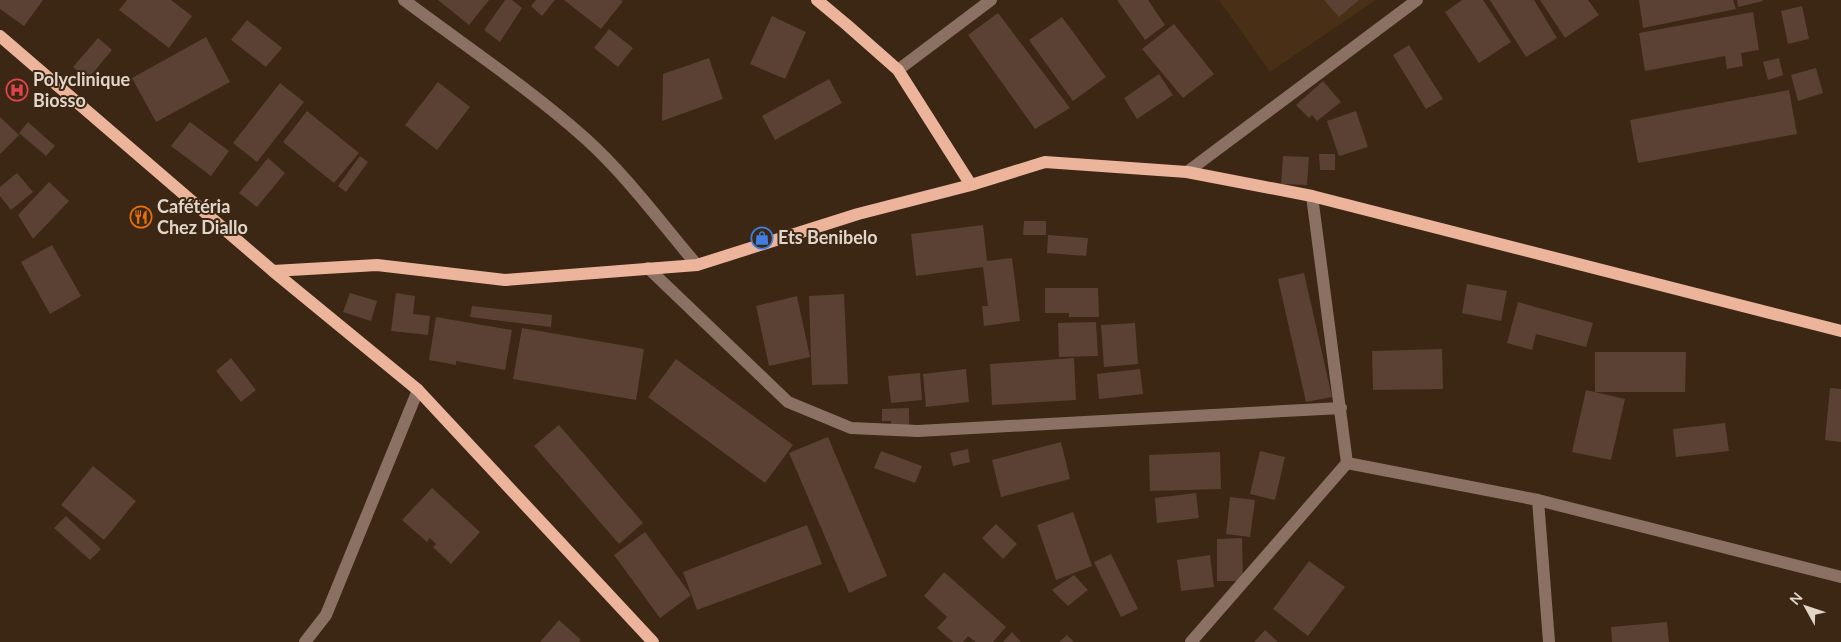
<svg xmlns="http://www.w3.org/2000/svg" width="1841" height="642" font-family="Lato,sans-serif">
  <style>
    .built { fill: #482f16 }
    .building { fill: #5b4034 }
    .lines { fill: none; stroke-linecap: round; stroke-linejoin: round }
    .minor { stroke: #8b7164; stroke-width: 12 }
    .major { stroke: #ecb59b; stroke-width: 12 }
    .labels { text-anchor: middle; stroke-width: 4; stroke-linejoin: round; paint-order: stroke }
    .poi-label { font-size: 18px; font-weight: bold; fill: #e2d5ca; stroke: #3b2714; text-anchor: start }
  </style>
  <rect width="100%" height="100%" fill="#3b2714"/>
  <!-- built -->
  <path class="built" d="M1219 0H1376L1270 72Z"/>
  <!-- building -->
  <path class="building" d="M0 0H43L24 26 0 9Z
    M127 0H171L192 16 169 48 119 10Z
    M438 0H489L469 25Z
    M505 0H512L522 8 500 42 484 30Z
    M536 0H555L542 16 531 6Z
    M564 0H621L623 1 601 29Z
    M1117 0H1148L1165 25 1145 40Z
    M1324 0H1359L1339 17Z
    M1462 0H1483L1511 42 1479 63 1445 12Z
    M1490 0H1534L1557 38 1526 57Z
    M1540 0H1588L1599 15 1565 38Z
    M1639 0H1733L1736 9 1643 28Z
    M1737 0H1763V1L1738 7Z
    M1802 6 1809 39 1788 44 1781 11Z
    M1753 12 1759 50 1741 53 1743 66 1727 69 1725 56 1645 71 1639 33Z
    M998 13 1070 108 1035 129 968 35Z
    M772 16 806 32 785 79 750 64Z
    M1062 17 1106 77 1073 101 1029 40Z
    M247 20 282 48 266 67 231 40Z
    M1174 24 1214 74 1183 98 1142 49Z
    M609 29 633 48 618 67 594 48Z
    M206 37 230 82 156 122 132 78Z
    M98 38 112 50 87 80 73 67Z
    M1409 45 1443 99 1426 109 1393 55Z
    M709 58 723 99 662 121 663 74Z
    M1779 58 1783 75 1768 80 1763 62Z
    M1816 68 1823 93 1798 101 1791 75Z
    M1159 74 1173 95 1137 119 1124 98Z
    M829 79 842 103 775 140 762 116Z
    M1323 81 1341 102 1317 121 1312 115 1309 118 1296 105Z
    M438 82 470 107 437 150 405 125Z
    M280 83 304 102 257 162 233 143Z
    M1789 90 1797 134 1638 163 1630 120Z
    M307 111 359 153 334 183 283 142Z
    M1356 111 1368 147 1339 156 1327 121Z
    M0 117 19 135 0 154Z
    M28 122 55 146 46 156 19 133Z
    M190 122 229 151 211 176 171 146Z
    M1319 154H1335V170H1320Z
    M360 156 368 162 346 192 338 186Z
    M1283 156 1309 157 1307 185 1281 184Z
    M268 158 285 173 257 207 239 193Z
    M17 173 33 192 11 210 0 196V187Z
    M49 182 69 201 33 239 18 215Z
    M1024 221H1046V235H1023Z
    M983 225 987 261 1012 258 1020 321 984 326 982 306H988L983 267 916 276 911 234Z
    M1048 235 1088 238 1086 256 1047 253Z
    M52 245 81 296 50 314 21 262Z
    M1304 273 1332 397 1306 402 1278 279Z
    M1467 284 1507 291 1501 321 1462 313Z
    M1045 288H1098L1099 317H1069V313H1045Z
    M350 293 377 301 371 321 343 312Z
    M396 293 415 296 413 314 430 316 428 335 391 331Z
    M844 294 848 384 812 385 809 296Z
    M797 296 810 357 769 366 756 306Z
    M1518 302 1593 323 1586 347 1536 334 1532 350 1507 343Z
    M472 306 552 315 551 327 470 317Z
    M436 317 512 330 505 370 456 361V365L429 360Z
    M1096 322 1098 356 1059 357 1058 323Z
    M1135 323 1138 364 1104 367 1101 325Z
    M522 328 644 349 636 400 513 379Z
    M1442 349 1443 389 1373 390 1372 351Z
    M1595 352H1686L1685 392H1595Z
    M231 358 256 390 241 402 216 371Z
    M1074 358 1076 400 992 405 990 364Z
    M676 359 793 445 765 483 648 397Z
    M966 369 969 402 926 407 923 374Z
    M1140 369 1143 394 1099 399 1097 374Z
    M920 373 922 400 891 403 888 376Z
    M1830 388 1841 389V442L1825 440Z
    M1586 390 1625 399 1611 460 1572 452Z
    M909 408V425H891V421H882V409Z
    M1725 423 1729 451 1676 457 1673 429Z
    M559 425 643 523 619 544 534 446Z
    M828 437 887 576 849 593 789 453Z
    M1061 442 1070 479 1001 497 992 460Z
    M968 449 970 462 953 466 950 453Z
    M881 451 922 466 915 483 874 468Z
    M1260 451 1285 457 1275 500 1250 494Z
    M1220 452 1221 489 1150 491 1149 455Z
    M93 466 136 501 104 540 61 505Z
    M432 488 480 532 451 564 433 547 436 544 430 538 427 542 402 520Z
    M1196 493 1199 518 1157 523 1155 498Z
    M1230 497 1255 500 1250 537 1226 534Z
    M1073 512 1092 566 1056 580 1037 525Z
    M66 516 101 549 90 560 54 528Z
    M996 524 1017 544 1003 559 982 538Z
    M807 525 822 564 697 610 683 572Z
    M645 532 691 595 660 618 614 555Z
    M1242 538 1243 581H1217V539Z
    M1111 554 1138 609 1121 617 1094 562Z
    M1210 555 1214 587 1181 591 1177 560Z
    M1309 561 1345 587 1308 636 1273 609Z
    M944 572 1006 627 993 642H976L968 636 963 642H953L937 628 947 617 924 596Z
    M1074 575 1088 590 1068 606 1052 590Z
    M559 620 581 640 579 642H540Z
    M1667 622 1669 642H1612L1611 627Z
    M1265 630 1278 642H1254Z
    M1012 632 1021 642H1003Z
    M1067 635 1074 642H1059Z"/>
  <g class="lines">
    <!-- minor -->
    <path class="minor" d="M404 0C464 45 530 89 586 139 627 176 661 223 697 265
      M898 70 991 0
      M1187 172 1417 0
      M648 268 788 402 851 428 918 431 1341 408
      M1347 463 1538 500 1841 577
      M1538 500 1549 642
      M305 642 326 615 418 390
      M1191 642 1347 463 1312 196"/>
    <!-- major -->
    <path class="major" d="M817 0 847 25 898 70 971 185
      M0 36 273 271 377 265 505 280 697 265 858 214 971 185 1045 162 1187 172 1312 196 1841 331
      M273 271 418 390 653 642"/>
  </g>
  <!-- icons -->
  <defs>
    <g id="hospital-ring" transform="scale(1.125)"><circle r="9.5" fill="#3b2714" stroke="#e0444e" stroke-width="1.5"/><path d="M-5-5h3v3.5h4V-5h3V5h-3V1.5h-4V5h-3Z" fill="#e0444e"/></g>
    <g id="restaurant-ring" transform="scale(1.125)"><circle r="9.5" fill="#3b2714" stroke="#e8710a" stroke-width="1.5"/><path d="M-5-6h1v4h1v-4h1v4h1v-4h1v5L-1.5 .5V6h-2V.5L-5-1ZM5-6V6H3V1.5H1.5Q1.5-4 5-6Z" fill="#e8710a"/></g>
    <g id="shop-ring" transform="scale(1.125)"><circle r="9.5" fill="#3b2714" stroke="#3f7fe0" stroke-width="1.5"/><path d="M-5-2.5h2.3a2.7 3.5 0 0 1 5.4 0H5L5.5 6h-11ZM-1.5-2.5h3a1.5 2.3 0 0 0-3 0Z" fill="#3f7fe0"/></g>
  </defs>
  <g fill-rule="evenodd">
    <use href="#hospital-ring" x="17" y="90"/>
    <use href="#restaurant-ring" x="141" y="217"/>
    <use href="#shop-ring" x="762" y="238"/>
  </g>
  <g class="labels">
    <!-- poi labels -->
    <g class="poi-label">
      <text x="33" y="86">Polyclinique<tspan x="33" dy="21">Biosso</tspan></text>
      <text x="157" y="213">Cafétéria<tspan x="157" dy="21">Chez Diallo</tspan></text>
      <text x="778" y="244">Ets Benibelo</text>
    </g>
  </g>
  <!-- north arrow -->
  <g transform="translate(1806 607) rotate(310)" stroke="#3b2714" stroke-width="4" paint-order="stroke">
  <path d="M0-4L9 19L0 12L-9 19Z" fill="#e2d5ca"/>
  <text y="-8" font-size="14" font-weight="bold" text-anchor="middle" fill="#e2d5ca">N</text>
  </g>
</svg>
